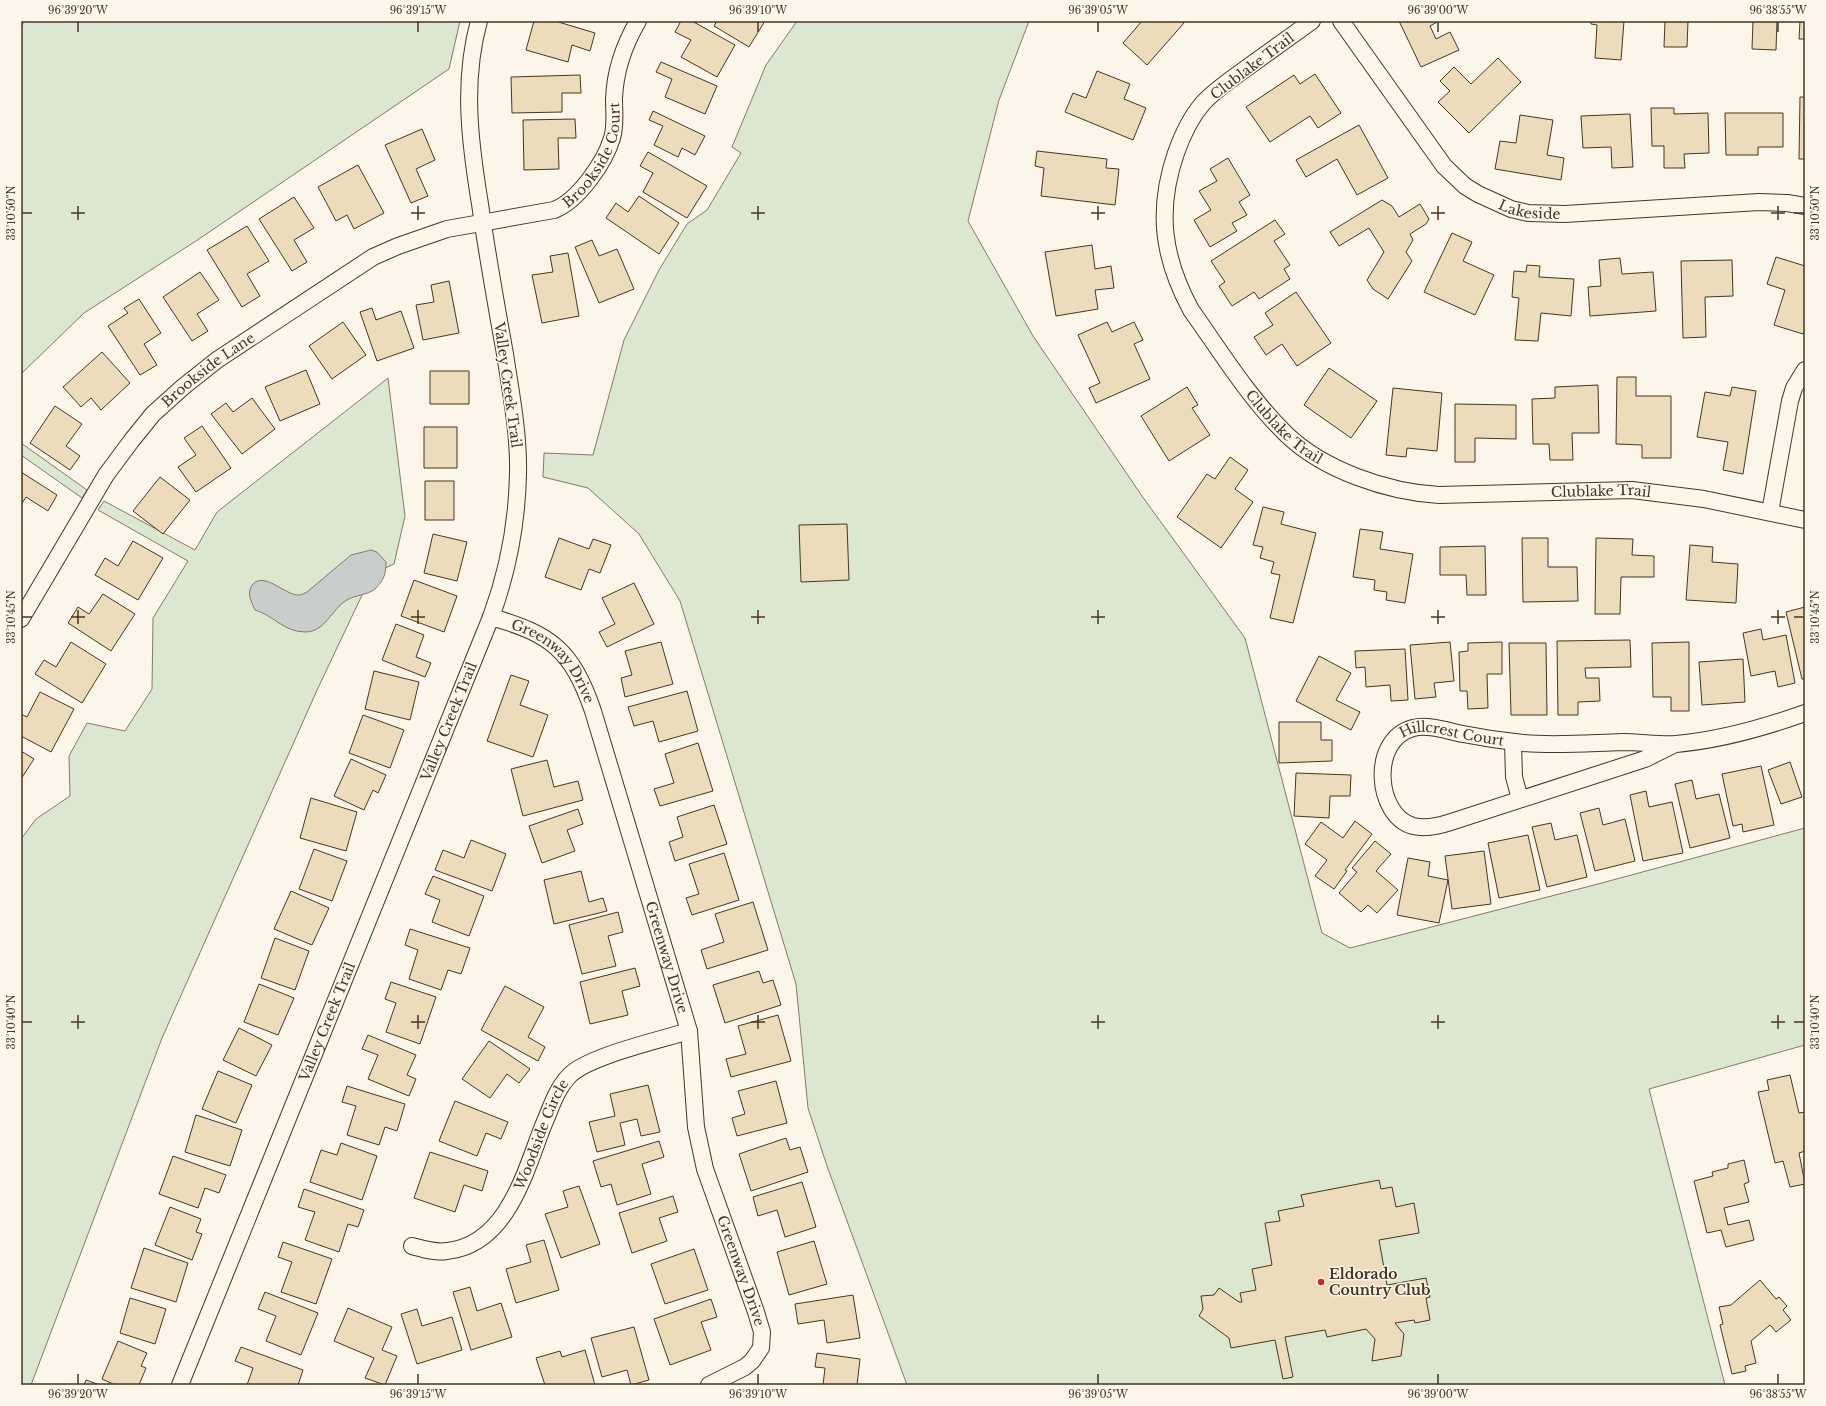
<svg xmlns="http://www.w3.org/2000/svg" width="1826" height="1406" font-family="'Libre Baskerville',serif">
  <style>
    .green { fill: #dce7d0; stroke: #887966 }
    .water { fill: #c9cecd; stroke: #887966 }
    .building { fill: #ecdcbc; stroke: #4a3520 }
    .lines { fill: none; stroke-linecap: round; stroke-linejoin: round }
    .street-casing { stroke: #4a3520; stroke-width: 18 }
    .street { stroke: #fbf6e9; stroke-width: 16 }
    .ticks { fill: none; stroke: #4a3520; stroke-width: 1.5 }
    .poi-dot { fill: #c62828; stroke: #fbf6e9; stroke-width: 1.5 }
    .labels { text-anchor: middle; stroke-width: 3; stroke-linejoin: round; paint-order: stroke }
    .street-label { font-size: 14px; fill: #4a3520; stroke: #fbf6e9 }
    .poi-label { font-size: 14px; font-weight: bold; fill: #4a3520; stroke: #fbf6e9; text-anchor: start }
    .neatline { fill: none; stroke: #4a3520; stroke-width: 1.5 }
    .ticks-label { font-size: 10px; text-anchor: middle; fill: #4a3520 }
  </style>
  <rect width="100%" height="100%" fill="#fbf6e9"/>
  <!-- green -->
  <path class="green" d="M24 21H460L449 69 199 239 84 313 21 374V28Z
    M797 21H1029L999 100 968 221 1033 336 1142 496 1245 638 1322 933 1350 948 1598 884 1805 828V1045L1649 1089 1725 1385H907L827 1166 808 1108 796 984 680 601 639 534 588 488 543 477 544 453 593 455 624 340 659 270 687 224 707 210 741 153 732 147 766 65Z
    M388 378 405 516 394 564 372 574 318 688 162 1038 31 1385H21V839L36 819 70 796 69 756 87 723 125 731 152 689 153 618 188 561 98 510 104 501 195 550 217 512Z
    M21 443 87 490 82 498 21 455Z"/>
  <!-- water -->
  <path class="water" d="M371 550 377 552 386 562C386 574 384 580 375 589 368 595 355 595 347 600 331 609 326 632 305 632 284 632 273 615 255 610 252 603 247 595 251 587 262 568 285 596 299 595 301 595 305 593 307 592L351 555Z"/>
  <!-- building -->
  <path class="building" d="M534 21H555L595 33 590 51 572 45 568 62 526 50Z
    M681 21H692L735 45 717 77 681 57 691 40 675 32Z
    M717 21H765L749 47 714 26Z
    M1142 21H1182L1184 23 1147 65 1123 43Z
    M1399 21H1439L1430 26 1436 39 1450 32 1459 50 1421 67Z
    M1591 21H1624L1621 60 1595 58 1597 25 1591 24Z
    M1665 21H1688L1687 47H1664Z
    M1753 21H1777L1776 50 1752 49Z
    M1800 21H1805V39H1799Z
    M1498 58 1521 82 1469 133 1438 102 1450 91 1440 81 1454 67 1471 84Z
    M661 62 717 86 705 114 665 97 672 79 656 72Z
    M1097 71 1130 84 1124 99 1146 108 1133 140 1065 112 1073 93 1086 98Z
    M1315 74 1341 113 1318 128 1310 116 1270 142 1246 107 1294 75 1300 84Z
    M580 75 581 93H562V112L512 113 511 77Z
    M1800 97H1805V159H1799Z
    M1651 108H1674V114L1708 113 1709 153 1684 154 1685 168H1664V146H1652Z
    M653 111 705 136 695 155 682 148 678 157 654 145 663 126 649 120Z
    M1725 113H1783V147H1758V155H1726Z
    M1630 114 1633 167 1612 168 1611 147 1583 148 1581 116Z
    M1520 115 1553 120 1547 155 1564 158 1561 180 1495 169 1500 141 1516 143Z
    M575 119 576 138H558L559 169 524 170 523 120Z
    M1359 125 1388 178 1357 195 1337 159 1306 177 1296 160Z
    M422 129 435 160 416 169 428 196 411 203 385 145Z
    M1037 151 1107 159 1106 168 1119 169 1115 205 1041 196 1044 168 1035 166Z
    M648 152 707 186 687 218 643 192 653 173 640 166Z
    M1228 158 1250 195 1239 202 1247 215 1232 223 1237 231 1210 247 1194 220 1211 210 1199 191 1217 181 1210 169Z
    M358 165 384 213 354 229 347 215 336 221 318 187Z
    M639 196 679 223 659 254 606 218 616 203 628 212Z
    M294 197 314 228 294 240 307 262 292 271 259 219Z
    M1382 200 1392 206 1399 217 1420 204 1429 219 1426 224 1410 234 1413 240 1406 252 1412 261 1388 299 1373 289 1367 280 1384 252 1369 228 1339 246 1330 232Z
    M1275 220 1285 234 1274 241 1290 265 1284 269 1290 279 1259 299 1254 292 1232 306 1219 286 1225 282 1211 261Z
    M247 226 269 261 247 274 260 296 242 307 207 250Z
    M1452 233 1472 242 1463 261 1494 275 1475 315 1424 292Z
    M592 240 599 256 617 249 634 289 599 303 575 247Z
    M1092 245 1095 269 1111 266 1114 288 1095 290 1098 309 1056 316 1045 252Z
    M568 253 579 316 542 323 532 275 553 272 550 256Z
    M1776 257 1805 266V329L1803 334 1774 325 1785 290 1767 284Z
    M1620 258 1622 274 1653 272 1656 311 1590 316 1588 287 1601 286 1599 260Z
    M1732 260 1733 296 1705 297 1706 337 1683 338 1681 261Z
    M1527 265 1540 266 1539 277 1574 279 1571 316 1541 313 1538 341 1515 340 1519 298 1512 297 1514 271 1526 272Z
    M200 272 219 300 197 314 208 331 192 341 163 297Z
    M449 281 459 333 423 340 416 305 434 302 431 285Z
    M1296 292 1331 343 1297 366 1282 344 1266 355 1254 337 1273 325 1265 313Z
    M139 299 161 333 144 344 157 365 140 375 108 326 128 313 124 308Z
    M372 308 376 320 401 311 414 348 377 361 360 312Z
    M343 322 366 355 332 379 309 346Z
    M1107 322 1112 332 1134 322 1143 340 1134 344 1150 379 1096 403 1089 388 1100 383 1078 335Z
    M102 352 130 383 101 410 91 398 81 407 63 387Z
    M1329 368 1377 401 1351 438 1304 405Z
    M306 370 320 404 280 421 265 387Z
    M430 371H469V404H430Z
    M1617 377H1636V396H1671V458H1642V445L1616 444Z
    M1598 385 1599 433H1572L1573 460H1550L1549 444H1533L1532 399 1555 398V387Z
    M1187 387 1198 405 1192 408 1210 435 1169 461 1141 416Z
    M1732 387 1756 391 1743 474 1723 470 1728 442 1697 437 1705 392 1730 396Z
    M1393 388 1442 393 1437 451 1407 448 1406 457 1386 455Z
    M252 398 275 429 242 454 211 414 226 403 233 412Z
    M1455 404 1516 405V439L1475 438V462H1455Z
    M55 406 82 424 66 446 80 456 70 470 30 443Z
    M202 426 231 468 196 492 178 467 196 455 184 438Z
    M424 427H457V468H424Z
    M1230 457 1248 470 1235 489 1253 502 1221 548 1177 517 1207 474 1215 479Z
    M21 472 57 495 48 511 26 497 21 505Z
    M160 477 190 500 163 534 133 511Z
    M425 481H454V520H425Z
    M1263 507 1284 512 1281 524 1316 533 1293 623 1270 618 1280 575 1271 573 1274 562 1260 558 1263 547 1253 545Z
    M847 524 849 580 801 582 799 525Z
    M1360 529 1383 532 1380 549 1413 554 1405 603 1386 600 1387 592 1374 590 1375 580 1353 577Z
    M433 534 467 542 457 581 424 573Z
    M559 538 589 549 593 539 611 545 600 573 589 569 581 590 545 577Z
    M1522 538H1548V567H1577L1578 601 1523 602Z
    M1596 538 1633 539 1632 555 1654 556V577H1621L1620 614H1595Z
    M133 541 163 558 138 600 95 575 105 558 118 566Z
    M1690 545 1713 547 1712 562 1738 564 1736 603 1686 600Z
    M1485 546 1486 595H1467L1466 575H1440V547Z
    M414 580 457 596 444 632 401 616Z
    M634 583 654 624 607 647 599 632 615 624 602 598Z
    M103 594 135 614 111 651 68 623 78 607 89 614Z
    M1805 607V679H1802L1786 612Z
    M396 624 424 635 416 657 431 663 425 677 382 660Z
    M1761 629 1763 640 1786 635 1795 683 1778 687 1775 671 1751 676 1743 633Z
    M1630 640 1631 667 1585 668 1586 678H1599L1600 701 1578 702V715H1558L1557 641Z
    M71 642 106 664 82 703 35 674 44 660 56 667Z
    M661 642 673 684 625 697 621 678 632 675 625 651Z
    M1450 642 1454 681 1434 683 1436 697 1415 699 1410 645Z
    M1502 642V674H1487L1488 708 1468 709 1467 691H1460L1459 652 1468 651V643Z
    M1689 642V711H1671V697H1653L1652 643Z
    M1509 643H1546L1547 715H1511Z
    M1405 649 1408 700 1391 701 1390 685 1366 687 1365 667 1356 668 1355 651Z
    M1319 656 1351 673 1336 700 1360 712 1351 730 1296 701Z
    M1743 659 1745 702 1702 705 1699 662Z
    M374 671 419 682 410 720 365 709Z
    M511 675 529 681 520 705 548 715 533 757 487 741Z
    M687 691 698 731 659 742 653 721 634 726 628 707Z
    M40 692 74 709 51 752 21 736V714L27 717Z
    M363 715 404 730 390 768 349 753Z
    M1279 722H1321V740H1332V761L1279 763Z
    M698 743 713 791 660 806 654 789 674 783 665 754Z
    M21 751 34 759 21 779Z
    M351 759 386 775 378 793 373 790 364 810 334 796Z
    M547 760 554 787 578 781 583 800 523 816 511 769Z
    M1790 762 1802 797 1781 804 1768 770Z
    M1761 766 1774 825 1743 832 1742 824 1733 826 1722 774Z
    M1296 773 1351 775 1350 796H1330L1329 818 1294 816Z
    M1692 780 1696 799 1719 794 1730 838 1690 848 1675 784Z
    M1646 791 1649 807 1672 802 1683 853 1643 861 1630 795Z
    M311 798 357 812 346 851 300 838Z
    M714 805 727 844 675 861 669 842 683 837 677 817Z
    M1599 808 1603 825 1625 819 1635 861 1595 871 1580 813Z
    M578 809 583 824 567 830 575 851 542 863 529 826Z
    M1355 821 1372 834 1345 870 1347 871 1334 889 1315 876 1327 860 1305 844 1321 822 1343 838Z
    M1551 823 1555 840 1577 835 1587 877 1547 887 1532 827Z
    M1528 835 1540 890 1499 898 1488 843Z
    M471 840 506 854 492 891 435 870 443 850 464 858Z
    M1375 841 1391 854 1376 871 1398 890 1377 913 1368 905 1361 912 1339 893 1357 872 1352 868Z
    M314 849 347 861 332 901 299 889Z
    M1484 851 1491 904 1452 909 1445 856Z
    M724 853 739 900 692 915 686 898 699 894 689 864Z
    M1408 858 1430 862 1428 876 1448 880 1439 923 1397 915Z
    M581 871 589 902 603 898 607 911 554 924 544 880Z
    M433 876 484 896 469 936 432 922 440 900 425 894Z
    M291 891 329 908 312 945 274 929Z
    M753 902 768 950 707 969 701 950 724 942 715 914Z
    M618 912 623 932 608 936 616 966 582 974 569 925Z
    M410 929 470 948 461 974 448 970 441 990 409 979 418 950 405 945Z
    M275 938 309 951 295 990 261 978Z
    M635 968 640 986 622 991 628 1015 590 1024 580 982Z
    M759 971 763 983 773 980 781 1005 725 1023 713 985Z
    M391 982 436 997 420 1044 386 1032 396 1003 385 999Z
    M259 984 294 998 278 1035 244 1022Z
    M505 986 544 1007 528 1037 545 1047 538 1061 481 1030Z
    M778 1015 791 1061 731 1077 726 1059 746 1054 738 1026Z
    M239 1028 272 1045 256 1076 223 1060Z
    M368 1035 416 1055 407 1075 416 1079 409 1096 368 1079 378 1055 362 1049Z
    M489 1041 530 1069 519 1083 507 1074 490 1098 462 1079Z
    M218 1071 252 1085 236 1123 202 1109Z
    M1790 1075 1799 1113 1805 1112V1151L1799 1153 1805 1184 1790 1187 1783 1161 1775 1163 1758 1092 1769 1090 1767 1080Z
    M776 1081 787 1123 737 1136 732 1118 745 1114 738 1091Z
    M648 1085 660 1132 641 1136 637 1119 620 1123 625 1145 597 1152 589 1122 615 1116 610 1094Z
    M347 1086 405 1104 397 1131 385 1127 379 1145 347 1135 356 1106 342 1102Z
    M455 1101 508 1122 501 1139 486 1133 477 1156 439 1141Z
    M196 1115 242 1130 230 1166 185 1152Z
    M786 1138 790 1150 800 1147 808 1172 751 1191 739 1154Z
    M659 1141 664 1157 642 1164 651 1194 617 1205 611 1184 601 1187 593 1161Z
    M341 1143 377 1156 362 1200 310 1182 321 1150 337 1155Z
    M430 1152 488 1171 482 1191 464 1185 455 1212 414 1198Z
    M173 1156 226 1175 219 1193 205 1188 198 1208 159 1194Z
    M1744 1160 1749 1182 1744 1184 1749 1202 1724 1208 1728 1225 1749 1220 1754 1240 1726 1247 1721 1230 1707 1233 1694 1181 1713 1176 1712 1172 1728 1168V1164Z
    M1379 1180 1381 1189 1392 1187 1396 1207 1414 1203 1419 1233 1379 1240 1387 1285 1426 1278 1430 1297 1426 1298 1430 1320 1415 1323 1414 1320 1395 1323 1404 1334 1401 1356 1372 1361 1375 1339 1366 1329 1327 1337 1325 1330 1285 1337 1293 1377 1283 1379 1275 1340 1231 1348 1229 1338 1199 1316 1203 1309 1201 1296 1214 1295 1219 1288 1239 1302H1242L1240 1293 1256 1290 1252 1269 1272 1265 1265 1223 1280 1221 1278 1211 1304 1206 1301 1195Z
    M802 1182 816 1227 785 1237 777 1210 758 1216 753 1197Z
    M579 1186 600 1244 561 1258 545 1214 568 1207 563 1191Z
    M304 1189 364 1210 358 1227 348 1224 339 1252 305 1240 315 1212 298 1207Z
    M673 1196 678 1212 659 1218 667 1241 632 1253 619 1213Z
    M170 1207 201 1219 196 1232 202 1234 192 1260 155 1245Z
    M544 1240 559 1290 516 1303 506 1269 531 1262 526 1245Z
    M814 1241 827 1284 789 1295 777 1252Z
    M283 1242 332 1259 316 1304 281 1292 292 1262 278 1257Z
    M144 1248 188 1263 176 1302 131 1288Z
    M694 1249 708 1290 665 1304 651 1264Z
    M1760 1280 1776 1299 1779 1297 1787 1306 1783 1310 1791 1320 1776 1332 1770 1325 1751 1341 1756 1363 1745 1366 1746 1371 1732 1374 1720 1325 1723 1324 1719 1307 1731 1305Z
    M470 1287 477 1311 501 1303 512 1337 471 1350 453 1292Z
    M265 1292 318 1313 301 1355 266 1341 276 1316 258 1309Z
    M853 1295 860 1338 827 1343 824 1320 798 1324 795 1304Z
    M130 1298 166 1309 155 1344 120 1333Z
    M711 1299 717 1317 701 1322 711 1350 670 1365 654 1319Z
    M348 1308 392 1327 382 1350 397 1356 385 1385 365 1378 374 1358 334 1341Z
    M417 1309 422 1326 452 1317 462 1350 417 1364 401 1314Z
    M634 1327 649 1380 631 1385 627 1370 602 1377 591 1338Z
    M118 1341 147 1353 141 1366 146 1368 139 1385H115L102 1379Z
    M241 1347 303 1370 298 1385H247L253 1368 235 1361Z
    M585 1350 595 1385H545L536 1358 560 1351 562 1357Z
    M817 1353 860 1359 857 1385H823L825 1368 815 1367Z
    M86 1380 100 1385H84Z"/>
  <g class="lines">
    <!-- street casing -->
    <g class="street-casing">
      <g id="street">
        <path id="s1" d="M1312 21C1291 36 1269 52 1248 67 1233 78 1216 89 1203 103 1191 117 1182 136 1176 153 1156 211 1163 258 1191 310 1221 352 1249 398 1286 434 1323 470 1387 492 1439 495L1632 490 1704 499 1805 520"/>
        <path id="s2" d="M1341 21 1444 166 1465 186 1478 194 1511 209 1528 213 1565 214 1759 202 1787 203 1805 206"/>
        <path d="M1770 512 1790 401 1794 388 1805 370"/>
        <path id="s3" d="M491 617C551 634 572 650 593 711L689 1031 696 1127 705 1169 756 1312 762 1332 761 1348 752 1361 745 1367 709 1385"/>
        <path id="s4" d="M21 619 106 475 132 440 153 414 183 387 217 360 373 257 398 246 447 229 554 210C578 201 605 162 612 138 616 126 614 112 614 99 615 71 624 45 638 21"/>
        <path d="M1513 742 1514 777 1520 799"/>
        <path id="s5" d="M1675 744 1645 759 1451 822C1439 826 1426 829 1413 826 1376 816 1369 740 1413 728 1429 724 1447 731 1463 734 1483 738 1503 741 1523 743 1556 746 1589 743 1622 742 1640 742 1659 745 1676 744 1721 740 1763 728 1805 713"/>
        <path id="s6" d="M412 1246C423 1249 435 1253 447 1251 507 1245 525 1172 543 1126 551 1108 556 1089 570 1075 589 1056 660 1040 689 1031"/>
        <path id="s7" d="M180 1385 491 617C508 571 517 523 518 474 519 434 511 394 505 354 496 304 487 254 480 204 470 143 462 82 479 21"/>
      </g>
    </g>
    <!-- street -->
    <use href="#street" class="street"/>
  </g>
  <!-- ticks -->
  <path class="ticks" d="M78 22V32M418 22V32M758 22V32M1098 22V32M1438 22V32M1778 22V32M78 206V220M418 206V220M758 206V220M1098 206V220M1438 206V220M1778 206V220M22 213H32M71 213H85M411 213H425M751 213H765M1091 213H1105M1431 213H1445M1771 213H1785M1794 213H1804M78 610V624M418 610V624M758 610V624M1098 610V624M1438 610V624M1778 610V624M22 617H32M71 617H85M411 617H425M751 617H765M1091 617H1105M1431 617H1445M1771 617H1785M1794 617H1804M78 1015V1029M418 1015V1029M758 1015V1029M1098 1015V1029M1438 1015V1029M1778 1015V1029M22 1022H32M71 1022H85M411 1022H425M751 1022H765M1091 1022H1105M1431 1022H1445M1771 1022H1785M1794 1022H1804M78 1374V1384M418 1374V1384M758 1374V1384M1098 1374V1384M1438 1374V1384M1778 1374V1384"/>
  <!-- markers -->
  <circle class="poi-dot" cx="1321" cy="1282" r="4"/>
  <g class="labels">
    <!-- street labels -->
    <g class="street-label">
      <text transform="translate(1252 66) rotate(-37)" y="5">Clublake Trail</text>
      <text dy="5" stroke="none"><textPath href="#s4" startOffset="774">Brookside Court</textPath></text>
      <text dy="5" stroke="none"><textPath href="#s2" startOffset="277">Lakeside</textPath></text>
      <text dy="5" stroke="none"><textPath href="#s4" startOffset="315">Brookside Lane</textPath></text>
      <text transform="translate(508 385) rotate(82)" y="5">Valley Creek Trail</text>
      <text dy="5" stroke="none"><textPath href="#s1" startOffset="507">Clublake Trail</textPath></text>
      <text dy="5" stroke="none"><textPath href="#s1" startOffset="843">Clublake Trail</textPath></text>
      <text dy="5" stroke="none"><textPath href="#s3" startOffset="80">Greenway Drive</textPath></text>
      <text dy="5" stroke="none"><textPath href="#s7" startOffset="716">Valley Creek Trail</textPath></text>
      <text dy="5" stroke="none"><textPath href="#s5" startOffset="439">Hillcrest Court</textPath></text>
      <text dy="5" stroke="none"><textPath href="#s3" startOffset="404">Greenway Drive</textPath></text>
      <text dy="5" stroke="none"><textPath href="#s7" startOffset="392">Valley Creek Trail</textPath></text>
      <text dy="5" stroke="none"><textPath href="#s6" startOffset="194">Woodside Circle</textPath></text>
      <text dy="5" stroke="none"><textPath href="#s3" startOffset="728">Greenway Drive</textPath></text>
    </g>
    <!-- poi labels -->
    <g class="poi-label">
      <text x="1329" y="1279">Eldorado<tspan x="1329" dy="16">Country Club</tspan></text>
    </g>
  </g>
  <!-- border -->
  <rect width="1826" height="1406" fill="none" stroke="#fbf6e9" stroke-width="44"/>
  <rect x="22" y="22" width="1782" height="1362" class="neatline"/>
  <g class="ticks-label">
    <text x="78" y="14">96°39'20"W</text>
    <text x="418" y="14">96°39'15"W</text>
    <text x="758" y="14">96°39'10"W</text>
    <text x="1098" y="14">96°39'05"W</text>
    <text x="1438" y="14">96°39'00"W</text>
    <text x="1778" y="14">96°38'55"W</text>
    <text transform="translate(11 213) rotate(-90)" y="4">33°10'50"N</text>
    <text transform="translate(1815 213) rotate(-90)" y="4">33°10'50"N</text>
    <text transform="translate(11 617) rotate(-90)" y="4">33°10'45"N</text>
    <text transform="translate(1815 617) rotate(-90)" y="4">33°10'45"N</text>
    <text transform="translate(11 1022) rotate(-90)" y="4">33°10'40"N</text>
    <text transform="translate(1815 1022) rotate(-90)" y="4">33°10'40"N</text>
    <text x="78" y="1398">96°39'20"W</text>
    <text x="418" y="1398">96°39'15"W</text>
    <text x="758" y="1398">96°39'10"W</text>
    <text x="1098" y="1398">96°39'05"W</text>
    <text x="1438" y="1398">96°39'00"W</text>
    <text x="1778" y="1398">96°38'55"W</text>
  </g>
</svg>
